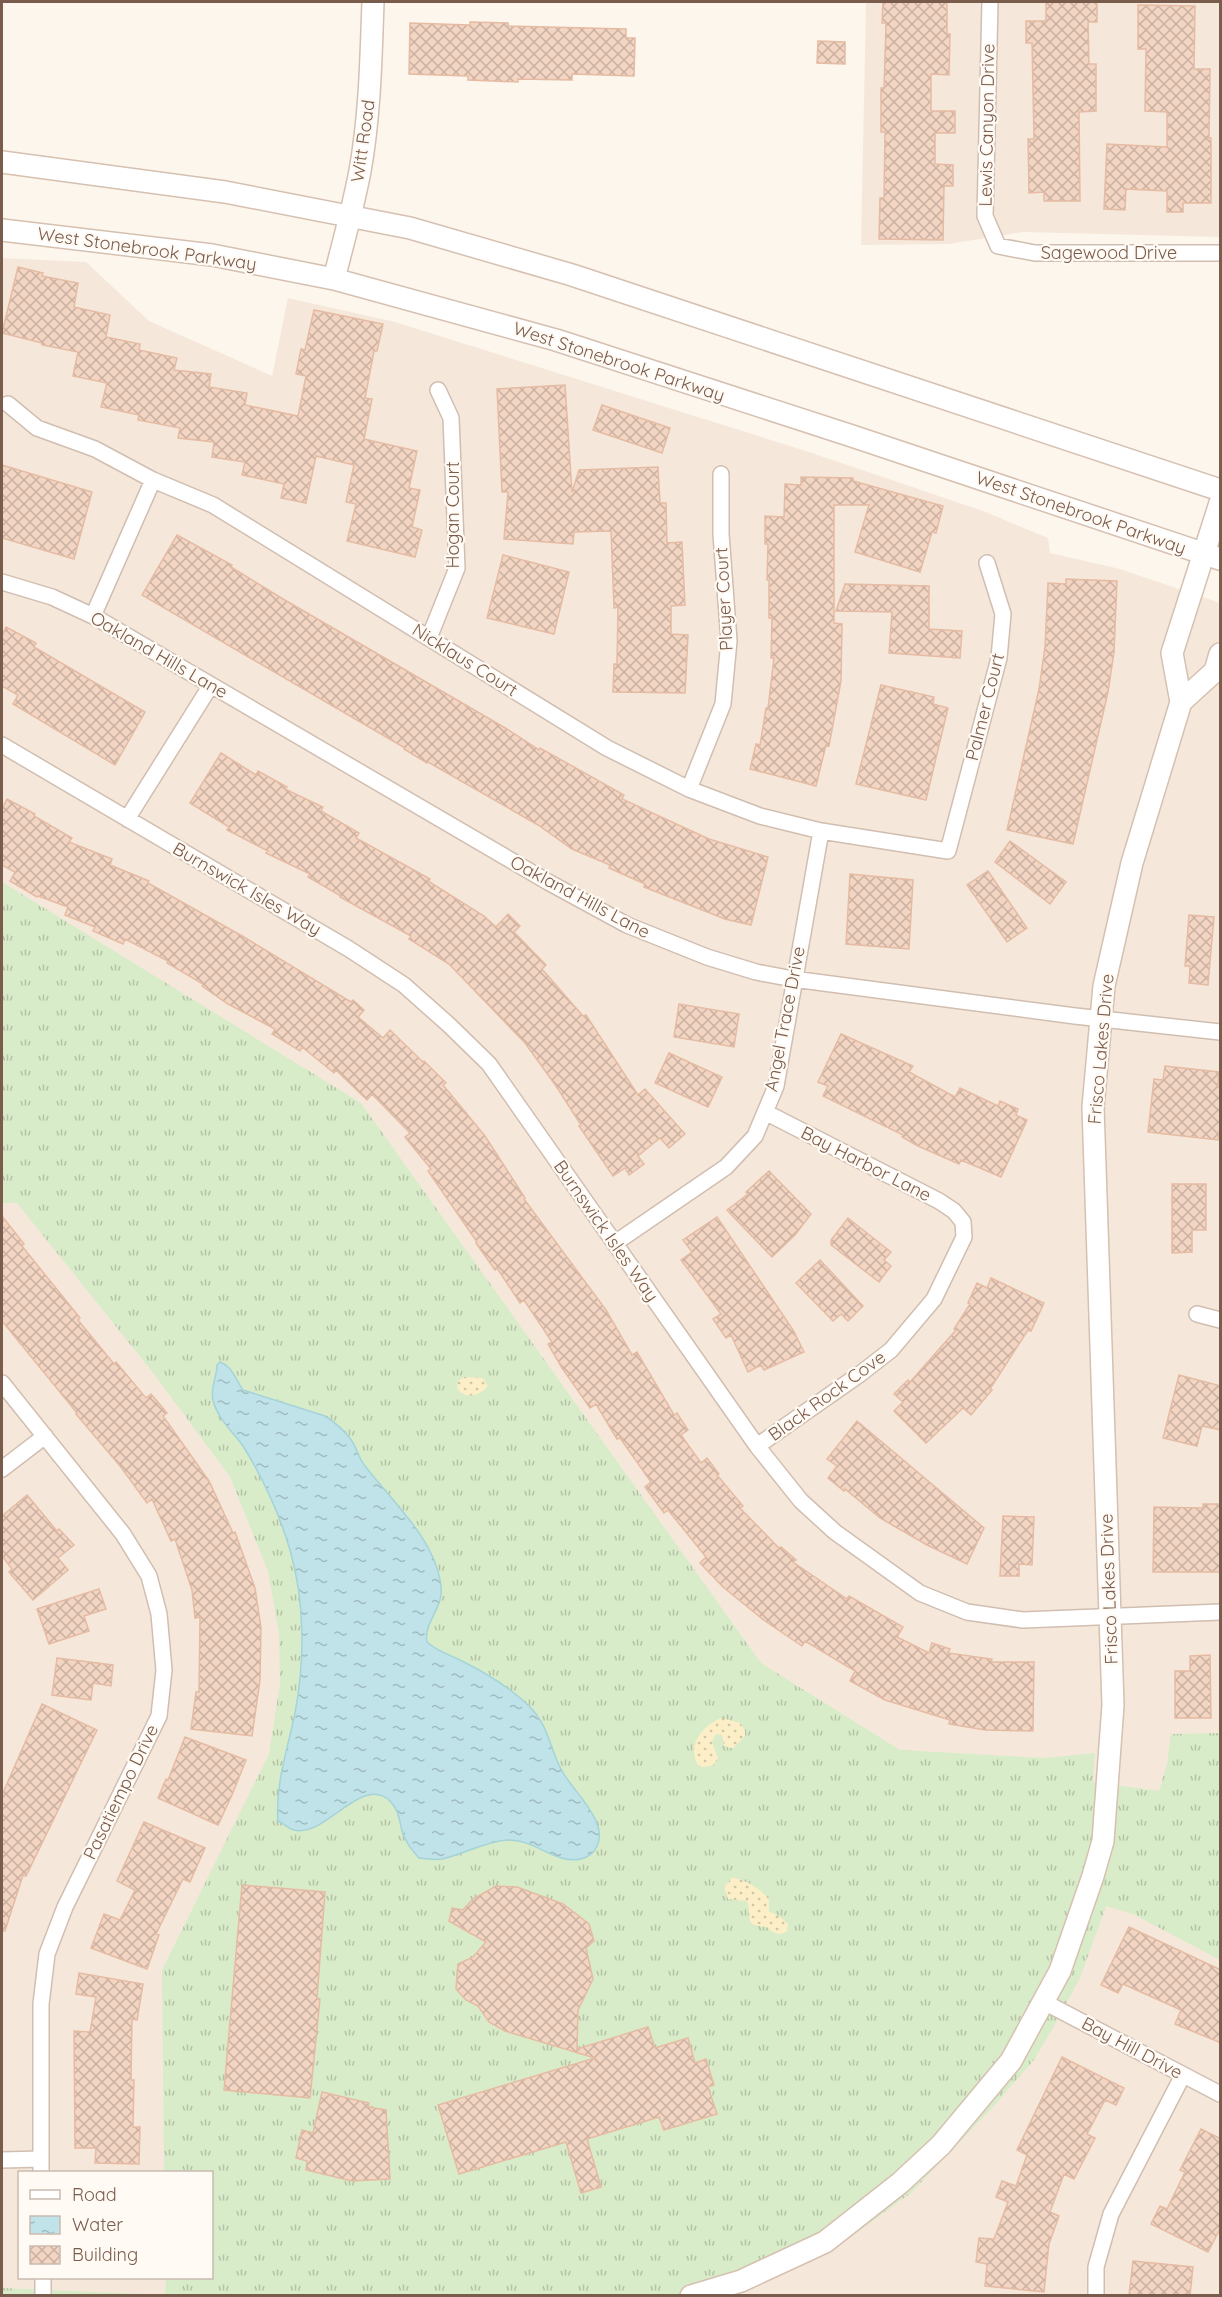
<svg xmlns="http://www.w3.org/2000/svg" width="1222" height="2297" font-family="Quicksand,sans-serif">
  <style>
    .residential { fill: #f5e8da; fill-rule: evenodd }
    .grass { fill: url(#grass-tufts) }
    .sand { fill: url(#sand-dots) }
    .water { fill: url(#water-ripples); stroke: #a5d3da; stroke-width: 1.5 }
    .building { fill: url(#building-cross-hatch); stroke: #e6bba3; stroke-width: 1.5 }
    .lines { fill: none; stroke-linecap: round; stroke-linejoin: round }
    .street-casing { stroke: #d1beb0; stroke-width: 18 }
    .secondary-casing { stroke: #d6c0b0; stroke-width: 24 }
    .street { stroke: #fff; stroke-width: 15 }
    .secondary { stroke: #fff; stroke-width: 21 }
    .labels { text-anchor: middle; stroke-width: 4.5; stroke-linejoin: round; paint-order: stroke }
    .street-label { font-size: 18px; fill: #7a5c4d; stroke: #fffaf3 }
  </style>
  <defs>
    <pattern id="grass-tufts" width="24" height="20" patternUnits="userSpaceOnUse" patternTransform="scale(1.5)"><rect width="24" height="20" fill="#d8ecc9"/><path d="M3 7l-1-3M5 7V3M7 7l1-3M15 17l-1-3M17 17v-4M19 17l1-3" fill="none" stroke="#b4c2a5"/></pattern>
    <pattern id="sand-dots" width="8" height="8" patternUnits="userSpaceOnUse" patternTransform="scale(1.5)"><rect width="8" height="8" fill="#fcefc7"/><path d="M2 2h.1M6 6h.1" fill="none" stroke="#d1c5a4" stroke-width="1.8" stroke-linecap="round"/></pattern>
    <pattern id="water-ripples" width="26" height="14" patternUnits="userSpaceOnUse" patternTransform="scale(1.5)"><rect width="26" height="14" fill="#bfe3e8"/><path d="M2 4q2-2 4 0t4 0M15 11q2-2 4 0t4 0" fill="none" stroke="#a0bbbe"/></pattern>
    <pattern id="building-cross-hatch" width="8" height="8" patternUnits="userSpaceOnUse" patternTransform="scale(1.5)"><rect width="8" height="8" fill="#f3d5c3"/><path d="M0 0l8 8M0 8l8-8" fill="none" stroke="#cab0a1"/></pattern>
  </defs>
  <rect width="100%" height="100%" fill="#fdf6ec"/>
  <!-- residential -->
  <path class="residential" d="M866 2H1220V237L1023 232 949 244 861 245Z
    M2 258 86 262 149 321 272 376 288 298 395 322 809 452 983 511 1048 538 1050 553 1120 569 1220 603V2295L2 2296ZM20 2172H212V2278H20Z"/>
  <!-- grass -->
  <path class="grass" d="M2 882 361 1103 761 1663 900 1750 1044 1758 1095 1753 1093 1782 1159 1791 1167 1764 1171 1734 1220 1733V1960L1133 1914 1106 1906 1080 1978 1053 2028 1034 2060 992 2108 911 2193 837 2247 735 2295H2V2288L165 2295 166 2278H212V2172H164L162 1970 269 1754 280 1684 279 1633 268 1571 230 1477 154 1374 17 1203H2Z"/>
  <!-- sand -->
  <path class="sand" d="M464 1377 483 1378 488 1386C480 1396 465 1400 457 1388L458 1381Z
    M722 1718 740 1723 745 1731V1736L733 1748H729L724 1745 722 1735 716 1734 712 1742 718 1759 712 1766 700 1767C684 1748 703 1724 722 1718Z
    M732 1878C741 1877 767 1892 769 1901 769 1904 769 1908 769 1911L780 1917 788 1924 787 1931C780 1937 773 1933 767 1927 742 1925 753 1919 747 1901L728 1899 724 1887Z"/>
  <!-- water -->
  <path class="water" d="M220 1362C232 1366 236 1380 243 1390L325 1416C336 1423 345 1431 352 1441 357 1449 359 1459 365 1466 391 1500 436 1540 441 1586 444 1608 423 1623 427 1642 438 1652 449 1654 462 1661 484 1672 512 1689 530 1707 549 1726 550 1750 562 1771 573 1791 609 1822 597 1846 594 1853 589 1857 581 1859 556 1865 533 1838 507 1840 484 1842 464 1854 442 1859 435 1860 426 1859 419 1858 412 1850 405 1842 402 1831 399 1819 399 1810 390 1801 361 1774 326 1838 294 1830 289 1829 283 1823 278 1821 275 1784 288 1748 295 1713 305 1660 305 1602 290 1550 279 1513 263 1478 243 1446 233 1432 217 1418 213 1400 210 1388 217 1377 217 1365Z"/>
  <!-- building -->
  <path class="building" d="M883 2H947V34H950L949 75 931 74V111H955V133H935V164L953 165V186H944L943 240 879 239 880 198H884L885 132H881V88H884L886 23H882Z
    M1046 2H1097V22H1088L1089 64H1096V111L1079 112 1080 201H1044V192L1029 193 1028 139H1034L1032 43H1026V21H1046Z
    M1138 5 1195 6 1194 69H1210L1209 138H1211V203H1183V212H1167V191L1126 189 1125 210 1104 209 1107 144 1167 147V112L1145 111 1146 49H1138Z
    M470 22 508 23V26L626 29V38H635L634 76 572 74V80L518 79V82L468 80V76L409 74 410 23 470 25Z
    M818 41 845 42V64L817 63Z
    M18 267 43 273 42 276 78 283 74 307 110 315 106 337 140 344 139 350 177 358 174 370 211 374 209 387 247 393 245 405 298 416 306 376 296 374 301 349 305 350 314 310 383 324 377 351H374L365 398 372 399 364 439 417 451 409 488 420 490 412 527 422 530 415 557 347 541 356 504 346 502 354 465 316 456 306 503 281 498 284 484 242 475 245 462 212 457 214 442 178 438 180 428 138 420 139 415 101 407 107 383 73 376 78 352 42 345V343L2 333Z
    M565 385 572 492 579 470 658 467 660 503H666L667 543 682 542 685 605 671 606V634L688 635 685 693 613 692 614 664H617L618 607 614 608 611 531 574 532 573 544 504 539 508 492H502L497 389Z
    M602 405 670 428 662 453 593 430Z
    M2 465 92 492 74 559 2 538Z
    M801 477 853 478V481L943 506 936 533 932 532 920 572 855 552 869 505H834V623L842 624 841 681 829 746 826 745 816 786 750 769 756 744 760 745 766 708H768L774 658H771L772 618H769V580H767L768 544H765V516L784 517 785 484 801 485Z
    M177 535 232 565 231 567 283 599 507 729 539 750 540 748 624 795 622 799 709 839 768 857 751 925 725 919 644 887 645 884 609 868 610 865 572 849 538 825 428 762 427 763 404 749 405 748 142 595Z
    M503 555 569 572 554 634 487 618Z
    M1066 579 1117 581 1114 652 1108 692 1073 844 1007 830 1039 689 1045 647 1048 583 1066 584Z
    M845 584 929 586V629L962 631 960 658 889 653 892 612 836 611Z
    M6 627 36 643 34 647 145 712 115 765 13 704 18 695 2 686V636Z
    M881 685 934 697 933 704 948 708 926 800 856 784Z
    M221 753 256 775 258 771 287 787 285 789 323 807 321 811 359 833 356 838 430 879 428 881 484 916 496 927 508 914 520 926 514 932 546 965 542 969 583 1016 586 1015 638 1095 645 1089 685 1134 669 1148 660 1138 638 1156 644 1164 629 1175 625 1168 613 1176 579 1126 581 1125 556 1086 525 1043 449 964 409 939 411 936 340 897 341 896 308 877 310 874 266 853 268 851 227 830 229 827 190 803Z
    M7 799 35 814 34 816 72 838 69 842 112 859 110 865 149 881 148 883 244 937 351 1002 353 1000 364 1010 358 1017 383 1038 390 1030 423 1062 424 1061 446 1083 443 1085 485 1136 525 1198 524 1199 606 1310 632 1355 637 1352 674 1415 677 1413 688 1430 681 1435 701 1463 707 1458 719 1474 717 1475 743 1506 740 1508 779 1548 781 1547 796 1560 793 1562 847 1599 849 1596 903 1627 897 1637 929 1653 932 1643 950 1649 948 1653 992 1659 991 1662H1034L1033 1731 985 1730 949 1724 950 1720 885 1700 850 1681 855 1671 805 1641 802 1646 765 1621 723 1587 700 1563 706 1557 668 1510 664 1513 645 1487 651 1482 620 1438 617 1439 596 1404 590 1408 562 1368 548 1344 552 1342 524 1300 520 1303 497 1268 495 1270 476 1243 477 1242 428 1171 431 1169 405 1137 410 1133 372 1094 367 1100 336 1070 334 1073 302 1047 300 1051 272 1034 275 1029 228 1004 202 986 203 984 167 963 168 961 125 939 123 944 93 931 95 927 65 915 68 907 38 896 37 897 10 881 15 872 2 865V809Z
    M1010 841 1066 882 1050 904 995 862Z
    M988 871 1027 928 1007 942 967 885Z
    M850 874 913 880 909 949 846 944Z
    M1189 915 1214 917 1208 985 1189 983 1190 966H1185Z
    M679 1004 739 1014 734 1047 674 1037Z
    M841 1034 913 1066 909 1072 955 1097 960 1088 998 1106 1000 1101 1018 1109 1016 1115 1027 1120 1001 1177 961 1160 959 1164 918 1146 902 1137 903 1135 823 1096 828 1086 818 1082Z
    M669 1053 722 1077 708 1107 655 1083Z
    M1165 1066 1219 1072 1218 1086 1221 1087V1120L1218 1140 1148 1132 1154 1079 1163 1080Z
    M769 1171 811 1214 795 1235 772 1257 727 1210 748 1194 746 1192Z
    M1172 1184H1206V1230H1192V1252L1172 1253Z
    M2 1216 24 1244 22 1246 80 1318 78 1320 114 1364 116 1362 146 1398 151 1394 167 1413 163 1416 209 1481 233 1533 235 1532 255 1588 261 1628 260 1680 252 1736 191 1729 196 1692H199L200 1617 195 1618 192 1590 175 1539 171 1541 152 1499 147 1503 120 1466 76 1414 77 1413 2 1321Z
    M717 1217 793 1330 804 1352 764 1370 761 1365 748 1372 731 1335 726 1338 713 1319 721 1314 681 1260 692 1252 683 1240Z
    M848 1218 891 1252 884 1260 891 1266 879 1282 831 1245V1240Z
    M820 1260 863 1306 848 1321 841 1314 833 1321 796 1283Z
    M991 1278 1044 1303 1031 1331 1028 1330 990 1389 992 1390 971 1415 963 1408 926 1443 894 1411 903 1402 894 1394 908 1380 910 1382 956 1330 954 1329 970 1304 968 1303 977 1283 987 1288Z
    M1179 1375 1221 1386V1430L1202 1426 1197 1446 1163 1438Z
    M857 1421 984 1528 967 1564 927 1545 880 1518 845 1489 844 1491 828 1478 837 1466 827 1459Z
    M27 1495 57 1531 59 1529 74 1545 58 1558 68 1570 33 1600 9 1572 12 1569 2 1556V1516Z
    M1203 1504H1221V1572H1153L1154 1507 1203 1508Z
    M1003 1516 1034 1517 1032 1565 1019 1564V1576H1000Z
    M99 1589 106 1609 84 1616 89 1631 49 1644 37 1609Z
    M1210 1655 1211 1718H1175V1671H1190V1656Z
    M57 1658 113 1665 111 1686 93 1683 91 1700 52 1695Z
    M42 1704 97 1730 26 1876 23 1875 5 1931H2V1795Z
    M185 1737 246 1760 232 1795 218 1825 158 1798 166 1779 168 1780Z
    M144 1822 205 1848 190 1882 183 1879 156 1934 159 1935 147 1969 91 1948 104 1914 120 1920 135 1890 117 1881Z
    M242 1885 325 1892 317 1998 320 1999 310 2098 224 2090Z
    M496 1886 517 1887 563 1904 589 1924 594 1941 586 1948 593 1979 578 2010 577 2049 648 2027 655 2048 688 2038 695 2063 706 2059 714 2085 708 2087 717 2114 664 2130 659 2117 587 2139 601 2187 581 2193 566 2142 459 2174 438 2105 595 2058 505 2031 489 2022 478 2006 466 2000 456 1989 458 1964 473 1957 486 1942 449 1921 452 1908 463 1910 473 1899Z
    M1129 1927 1221 1970V2043L1175 2024 1181 2010 1123 1984 1118 1993 1101 1985Z
    M79 1973 143 1984 137 2020 132 2019 131 2080H134L133 2127H140L139 2164 95 2163 96 2148H75L74 2031 90 2032 96 1997 76 1994Z
    M1062 2057 1124 2088 1116 2105 1105 2100 1087 2134 1095 2138 1074 2179 1064 2174 1050 2212 1059 2216 1049 2244 1044 2292 985 2286 987 2264 976 2262 979 2238 994 2239 1008 2202 996 2197 1002 2181 1016 2186 1027 2155 1017 2150Z
    M322 2092 369 2103 368 2107 386 2110 390 2179 352 2181 306 2170 307 2161 296 2158 302 2130 313 2133Z
    M1201 2129 1221 2139V2227L1208 2252 1151 2224 1160 2206 1167 2209 1185 2172 1180 2170Z
    M1133 2261 1193 2267 1190 2295H1129Z"/>
  <g class="lines">
    <!-- street casing -->
    <g class="street-casing">
      <path id="street" d="M990 2 985 216 998 246 1035 253H1220
        M8 404 37 428 95 449 153 480 213 505 607 748 689 789 760 816 821 831 948 851 999 658 1003 614 987 563
        M2 582 52 597 93 616 548 882 627 925 707 957 756 972 793 979 1075 1016 1220 1032
        M93 616 153 480
        M429 638 457 568 451 418 438 390
        M2 745 349 949 404 985 449 1025 489 1064 757 1446 801 1501 835 1532 920 1593 967 1612 1023 1620 1220 1612
        M689 789 723 704 729 641 721 534V474
        M127 819 211 685
        M615 1243 726 1167 755 1136 776 1086 821 831
        M1197 1314 1220 1320
        M2 1383 123 1534 149 1576 159 1614 164 1670 159 1716 65 1907 47 1954 41 2004V2172
        M757 1446 860 1374 891 1350 934 1299 964 1237 963 1222 954 1211 939 1201 765 1112
        M2 1469 45 1436
        M1044 2002 1220 2094
        M2 2160 41 2159
        M43 2278V2296
        M1096 2296V2267L1111 2214 1183 2075"/>
    </g>
    <!-- secondary casing -->
    <g class="secondary-casing">
      <path id="secondary" d="M2 162 225 192 410 228 572 275 1220 490
        M2 230 212 255 334 279 556 340 852 436 1220 559
        M334 279C343 243 353 208 360 171 370 115 371 58 373 2
        M1181 702 1215 671 1220 654
        M691 2296 741 2281 825 2242 900 2183 941 2145 1011 2061 1060 1971 1093 1876 1103 1841 1113 1705 1093 1107 1104 986 1132 863 1181 702 1172 653 1220 503"/>
    </g>
    <!-- street -->
    <use href="#street" class="street"/>
    <!-- secondary -->
    <use href="#secondary" class="secondary"/>
  </g>
  <g class="labels">
    <!-- street labels -->
    <g class="street-label">
      <text transform="translate(987 125) rotate(-89)" y="6">Lewis Canyon Drive</text>
      <text transform="translate(363 141) rotate(-82)" y="6">Witt Road</text>
      <text transform="translate(147 249) rotate(8)" y="6">West Stonebrook Parkway</text>
      <text x="1109" y="259">Sagewood Drive</text>
      <text transform="translate(619 362) rotate(18)" y="6">West Stonebrook Parkway</text>
      <text transform="translate(1081 513) rotate(19)" y="6">West Stonebrook Parkway</text>
      <text transform="translate(453 515) rotate(-90)" y="6">Hogan Court</text>
      <text transform="translate(724 599) rotate(-93)" y="6">Player Court</text>
      <text transform="translate(159 655) rotate(30)" y="6">Oakland Hills Lane</text>
      <text transform="translate(465 660) rotate(32)" y="6">Nicklaus Court</text>
      <text transform="translate(985 707) rotate(-76)" y="6">Palmer Court</text>
      <text transform="translate(247 889) rotate(30)" y="6">Burnswick Isles Way</text>
      <text transform="translate(580 897) rotate(28)" y="6">Oakland Hills Lane</text>
      <text transform="translate(785 1019) rotate(-79)" y="6">Angel Trace Drive</text>
      <text transform="translate(1101 1049) rotate(-85)" y="6">Frisco Lakes Drive</text>
      <text transform="translate(866 1164) rotate(27)" y="6">Bay Harbor Lane</text>
      <text transform="translate(606 1231) rotate(55)" y="6">Burnswick Isles Way</text>
      <text transform="translate(827 1396) rotate(-36)" y="6">Black Rock Cove</text>
      <text transform="translate(1109 1589) rotate(-92)" y="6">Frisco Lakes Drive</text>
      <text transform="translate(121 1792) rotate(-64)" y="6">Pasatiempo Drive</text>
      <text transform="translate(1132 2048) rotate(28)" y="6">Bay Hill Drive</text>
    </g>
  </g>
  <!-- border -->
  <rect width="1222" height="2297" fill="none" stroke="#7a5c4d" stroke-width="6"/>
  <!-- legend -->
  <rect x="18" y="2171" width="195" height="108" fill="#fffaf3" stroke="#cabbb1" stroke-width="1.5"/>
  <rect x="30" y="2190" width="30" height="9" fill="#ffffff" stroke="#cabbb1" stroke-width="1.5"/>
  <text x="72" y="2201" font-size="18" fill="#7a5c4d">Road</text>
  <rect x="30" y="2216" width="30" height="18" fill="url(#water-ripples)" stroke="#cabbb1" stroke-width="1.5"/>
  <text x="72" y="2231" font-size="18" fill="#7a5c4d">Water</text>
  <rect x="30" y="2246" width="30" height="18" fill="url(#building-cross-hatch)" stroke="#cabbb1" stroke-width="1.5"/>
  <text x="72" y="2261" font-size="18" fill="#7a5c4d">Building</text>
</svg>
